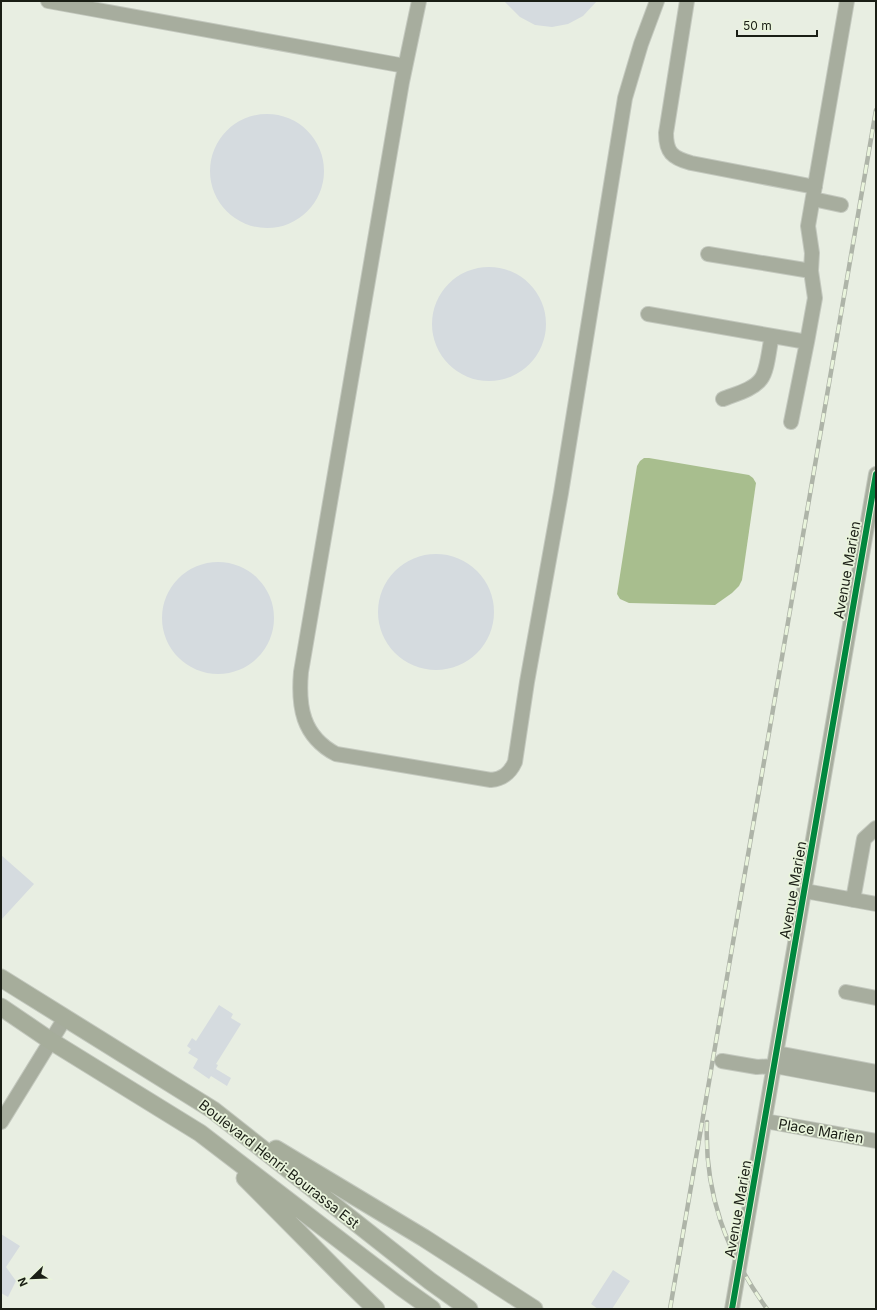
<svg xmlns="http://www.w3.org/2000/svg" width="877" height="1310" font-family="Inter,sans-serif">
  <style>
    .water { fill: #a8be8e }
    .building { fill: #d5dbdf }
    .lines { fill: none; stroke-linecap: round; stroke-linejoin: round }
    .minor-casing { stroke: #c3c8be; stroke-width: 16 }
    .major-casing { stroke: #c3c8be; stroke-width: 19 }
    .minor { stroke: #a7ad9e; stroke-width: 14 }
    .major { stroke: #a6ad9b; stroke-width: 17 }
    .rail-casing { stroke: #aeb4a8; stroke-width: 4.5 }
    .rail { stroke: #e9f4dc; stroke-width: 3; stroke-dasharray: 9; stroke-linecap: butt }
    .cycleway-casing { stroke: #e9f4dc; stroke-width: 8 }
    .cycleway { stroke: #00873e; stroke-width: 6 }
    .labels { text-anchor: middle; stroke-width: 3.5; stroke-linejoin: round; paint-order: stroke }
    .street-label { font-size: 14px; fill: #1a1e15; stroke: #e9f4dc }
  </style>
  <rect width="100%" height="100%" fill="#e8eee2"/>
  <!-- water -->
  <path class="water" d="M644 458H649L749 475 753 478 756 483 742 580 739 586 732 593 715 605 629 603 620 599 617 594 637 466 640 461Z"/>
  <!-- building -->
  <path class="building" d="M504 1H597L583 16 568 24 552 27 535 25 520 17Z
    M210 171a57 57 0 1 1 114 0a57 57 0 1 1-114 0Z
    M432 324a57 57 0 1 1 114 0a57 57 0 1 1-114 0Z
    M378 612a58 58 0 1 1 116 0a58 58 0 1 1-116 0Z
    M162 618a56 56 0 1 1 112 0a56 56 0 1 1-112 0Z
    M1 855 34 884 1 920Z
    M219 1005 233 1014 231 1018 241 1024 216 1064 218 1065 216 1069 231 1078 227 1086 211 1076 209 1079 193 1068 198 1059 188 1053 191 1049 187 1046 192 1038 196 1041Z
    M1 1234 20 1246 6 1267 16 1281 8 1297 1 1293Z
    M613 1270 630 1281 612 1309H598L591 1304Z"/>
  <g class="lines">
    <!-- minor casing -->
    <g class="minor-casing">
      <path id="minor" d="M48 1 405 66
        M419 1 402 82 301 672C298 706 302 736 336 754L491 780C503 779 510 773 515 762L527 682 561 493 625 98 641 44 657 1
        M687 1 666 133C666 152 672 158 691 163L815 187
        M813 199 841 205
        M811 271 812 253 808 226 847 1
        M648 314 807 342 815 298 811 271 708 254
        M723 399C735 394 753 390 761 379 768 370 769 347 772 336
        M791 422 807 342
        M805 891 876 904
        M853 900 864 839 876 828
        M846 992 876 998
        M777 1053 876 1072
        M722 1061 757 1067 775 1066 876 1085
        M765 1121 876 1141
        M1 1122 65 1018
        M732 1309 876 474"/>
    </g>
    <!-- major casing -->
    <g class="major-casing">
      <path id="major" d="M1 978 213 1110 430 1281 469 1309
        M1 1007 51 1041 200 1133 401 1287 432 1309
        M276 1149 424 1238 534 1309
        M245 1178 342 1276 376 1309"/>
    </g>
    <!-- minor -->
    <use href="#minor" class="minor"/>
    <!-- major -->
    <use href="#major" class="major"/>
    <!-- rail casing -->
    <g class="rail-casing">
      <path id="rail" d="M707 1122C704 1193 726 1252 767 1309
        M670 1309 876 110"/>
    </g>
    <!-- rail -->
    <use href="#rail" class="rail"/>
    <!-- cycleway casing -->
    <g class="cycleway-casing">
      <path id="cycleway" d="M732 1309 876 474"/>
    </g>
    <!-- cycleway -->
    <use href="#cycleway" class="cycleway"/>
  </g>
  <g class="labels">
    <!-- street labels -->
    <g class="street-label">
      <text transform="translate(847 570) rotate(-80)" y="5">Avenue Marien</text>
      <text transform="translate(793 890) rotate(-80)" y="5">Avenue Marien</text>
      <text transform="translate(821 1131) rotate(10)" y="5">Place Marien</text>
      <text transform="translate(279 1164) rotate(38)" y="5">Boulevard Henri-Bourassa Est</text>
      <text transform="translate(738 1209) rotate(-80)" y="5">Avenue Marien</text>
    </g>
  </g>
  <!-- border -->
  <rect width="877" height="1310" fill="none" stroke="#1a1e15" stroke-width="4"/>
  <!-- north arrow -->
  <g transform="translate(32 1278) rotate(247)" stroke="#e9f4dc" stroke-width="3" paint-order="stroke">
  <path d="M0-3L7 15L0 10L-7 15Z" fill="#1a1e15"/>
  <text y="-6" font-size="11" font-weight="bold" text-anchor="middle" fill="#1a1e15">N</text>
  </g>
  <!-- scale -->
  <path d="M737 30v6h80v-6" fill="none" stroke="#1a1e15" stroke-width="2"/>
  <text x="743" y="30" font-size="12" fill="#1a1e15" stroke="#e9f4dc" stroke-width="3" paint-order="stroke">50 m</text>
</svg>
